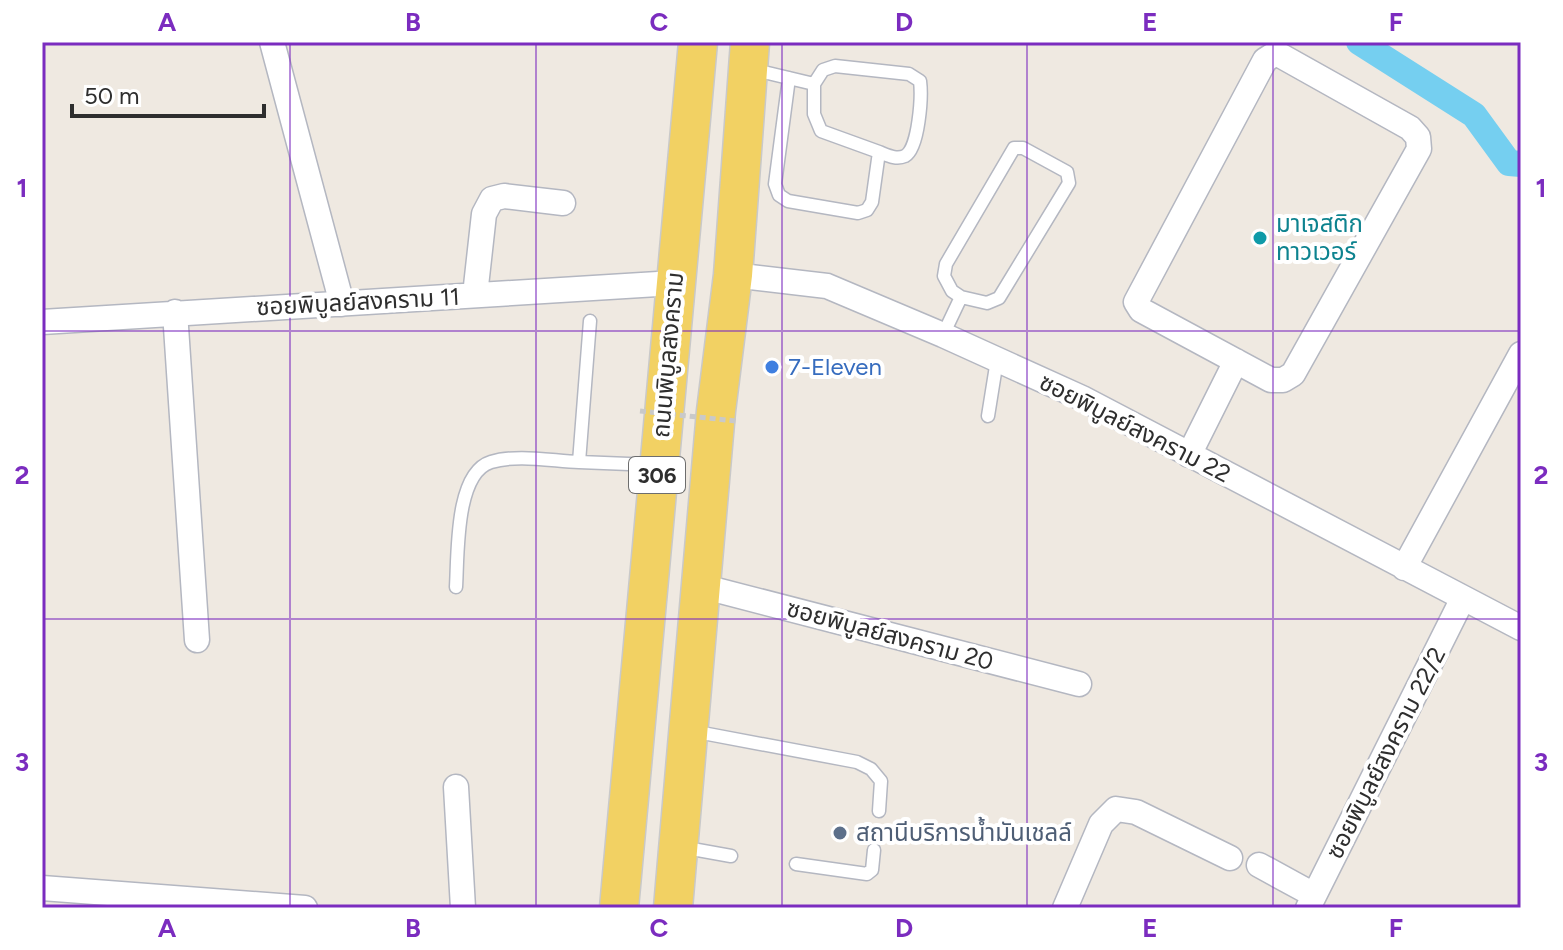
<svg xmlns="http://www.w3.org/2000/svg" width="1563" height="950" font-family="Figtree,'Noto Sans Thai',sans-serif">
  <style>
    .lines { fill: none; stroke-linecap: round; stroke-linejoin: round }
    .canal { stroke: #75cff0; stroke-width: 26 }
    .service-casing { stroke: #b4b7c1; stroke-width: 15 }
    .minor-casing { stroke: #b4b7c1; stroke-width: 27 }
    .primary-casing { stroke: #c9c9c9; stroke-width: 41 }
    .service { stroke: #fff; stroke-width: 12 }
    .minor { stroke: #fff; stroke-width: 24 }
    .primary { stroke: #f2d163; stroke-width: 38 }
    .path-bridge { stroke: #c9c9c9; stroke-width: 5; stroke-dasharray: 6 4; stroke-linecap: butt }
    .grid { fill: none; stroke: #7b2cbf; stroke-width: 2; stroke-opacity: 0.55 }
    .culture-dot { fill: #0f9aa8; stroke: #fff; stroke-width: 3 }
    .shop-dot { fill: #3f7fe0; stroke: #fff; stroke-width: 3 }
    .service-dot { fill: #5c6f8a; stroke: #fff; stroke-width: 3 }
    .labels { text-anchor: middle; stroke-width: 8; stroke-linejoin: round; paint-order: stroke }
    .shield { fill: #fff; stroke: #6d6d6d; stroke-width: 2 }
    .shield-label { font-size: 22px; font-weight: bold; fill: #2e2e2e }
    .culture-label { font-size: 24px; fill: #0d838f; stroke: #fff; text-anchor: start }
    .street-label { font-size: 24px; fill: #2e2e2e; stroke: #fff }
    .shop-label { font-size: 24px; fill: #366cbe; stroke: #fff; text-anchor: start }
    .service-label { font-size: 24px; fill: #4e5e75; stroke: #fff; text-anchor: start }
    .neatline { fill: none; stroke: #7b2cbf; stroke-width: 3 }
    .grid-label { font-size: 26px; text-anchor: middle; font-weight: bold; fill: #7b2cbf }
  </style>
  <rect width="100%" height="100%" fill="#efe9e1"/>
  <g class="lines">
    <!-- canal -->
    <path class="canal" d="M1359 42 1474 115 1509 163 1521 164"/>
    <!-- service casing -->
    <g class="service-casing">
      <path id="service" d="M751 69 814 84V114L821 131 879 152 872 202 867 210 858 213 788 201 779 195 775 184 789 78
        M814 84 823 70 835 66 909 74 920 81C922 96 919 148 905 156 896 160 887 155 879 152
        M590 321 579 462 654 465
        M943 335 961 297 952 291 944 276 946 264 1014 148H1023L1067 172 1069 183 999 298 987 303 961 297
        M988 416 997 360
        M456 587C458 554 455 473 491 462 517 454 552 461 579 462
        M692 731 857 762 871 769 881 781 879 811
        M681 847 731 856
        M796 864 867 874 872 870 874 850"/>
    </g>
    <!-- minor casing -->
    <g class="minor-casing">
      <path id="minor" d="M272 42 342 304
        M1276 53 1410 128 1418 137 1419 149 1293 374 1283 380H1271L1141 310 1136 302 1265 60Z
        M733 275 827 286 943 335 1082 398 1521 628
        M475 295 484 214 492 199 504 196 563 203
        M175 312 197 640
        M42 322 674 283
        M1189 455 1236 361
        M1404 568 1521 354
        M701 586 1079 684
        M456 787 463 908
        M1259 865 1314 895
        M42 888 305 908
        M1065 908 1101 824 1116 809 1136 812 1230 858
        M1308 908 1463 598"/>
    </g>
    <!-- primary casing -->
    <g class="primary-casing">
      <path id="primary" d="M619 908 698 42
        M673 908 716 411 733 275 750 42"/>
    </g>
    <!-- service -->
    <use href="#service" class="service"/>
    <!-- minor -->
    <use href="#minor" class="minor"/>
    <!-- primary -->
    <use href="#primary" class="primary"/>
    <!-- path-bridge -->
    <path class="path-bridge" d="M640 411 736 421"/>
  </g>
  <!-- grid -->
  <path class="grid" d="M290 42V908M536 42V908M782 42V908M1027 42V908M1273 42V908M42 331H1521M42 619H1521"/>
  <!-- markers -->
  <circle class="culture-dot" cx="1260" cy="238" r="8"/>
  <circle class="shop-dot" cx="772" cy="367" r="8"/>
  <circle class="service-dot" cx="840" cy="833" r="8"/>
  <g class="labels">
    <!-- shield labels -->
    <rect class="shield" x="629" y="457" width="56" height="36" rx="6"/>
    <g class="shield-label">
      <text x="657" y="483">306</text>
    </g>
    <!-- culture labels -->
    <g class="culture-label">
      <text x="1276" y="232">มาเจสติก<tspan x="1276" dy="28">ทาวเวอร์</tspan></text>
    </g>
    <!-- street labels -->
    <g class="street-label">
      <text transform="translate(358 302) rotate(-3)" y="8">ซอยพิบูลย์สงคราม 11</text>
      <text transform="translate(668 355) rotate(-85)" y="8">ถนนพิบูลสงคราม</text>
      <text transform="translate(1135 428) rotate(27)" y="8">ซอยพิบูลย์สงคราม 22</text>
      <text transform="translate(890 635) rotate(15)" y="8">ซอยพิบูลย์สงคราม 20</text>
      <text transform="translate(1386 753) rotate(-63)" y="8">ซอยพิบูลย์สงคราม 22/2</text>
    </g>
    <!-- shop labels -->
    <g class="shop-label">
      <text x="788" y="375">7-Eleven</text>
    </g>
    <!-- service labels -->
    <g class="service-label">
      <text x="856" y="841">สถานีบริการน้ำมันเชลล์</text>
    </g>
  </g>
  <!-- border -->
  <rect width="1563" height="950" fill="none" stroke="#ffffff" stroke-width="88"/>
  <!-- scale -->
  <path d="M72 104v12h192v-12" fill="none" stroke="#2e2e2e" stroke-width="4"/>
  <text x="84" y="104" font-size="24" fill="#2e2e2e" stroke="#ffffff" stroke-width="6" paint-order="stroke">50 m</text>
  <rect x="44" y="44" width="1475" height="862" class="neatline"/>
  <g class="grid-label">
    <text x="167" y="31">A</text>
    <text x="413" y="31">B</text>
    <text x="659" y="31">C</text>
    <text x="904" y="31">D</text>
    <text x="1150" y="31">E</text>
    <text x="1396" y="31">F</text>
    <text x="22" y="197">1</text>
    <text x="1541" y="197">1</text>
    <text x="22" y="484">2</text>
    <text x="1541" y="484">2</text>
    <text x="22" y="771">3</text>
    <text x="1541" y="771">3</text>
    <text x="167" y="937">A</text>
    <text x="413" y="937">B</text>
    <text x="659" y="937">C</text>
    <text x="904" y="937">D</text>
    <text x="1150" y="937">E</text>
    <text x="1396" y="937">F</text>
  </g>
</svg>
